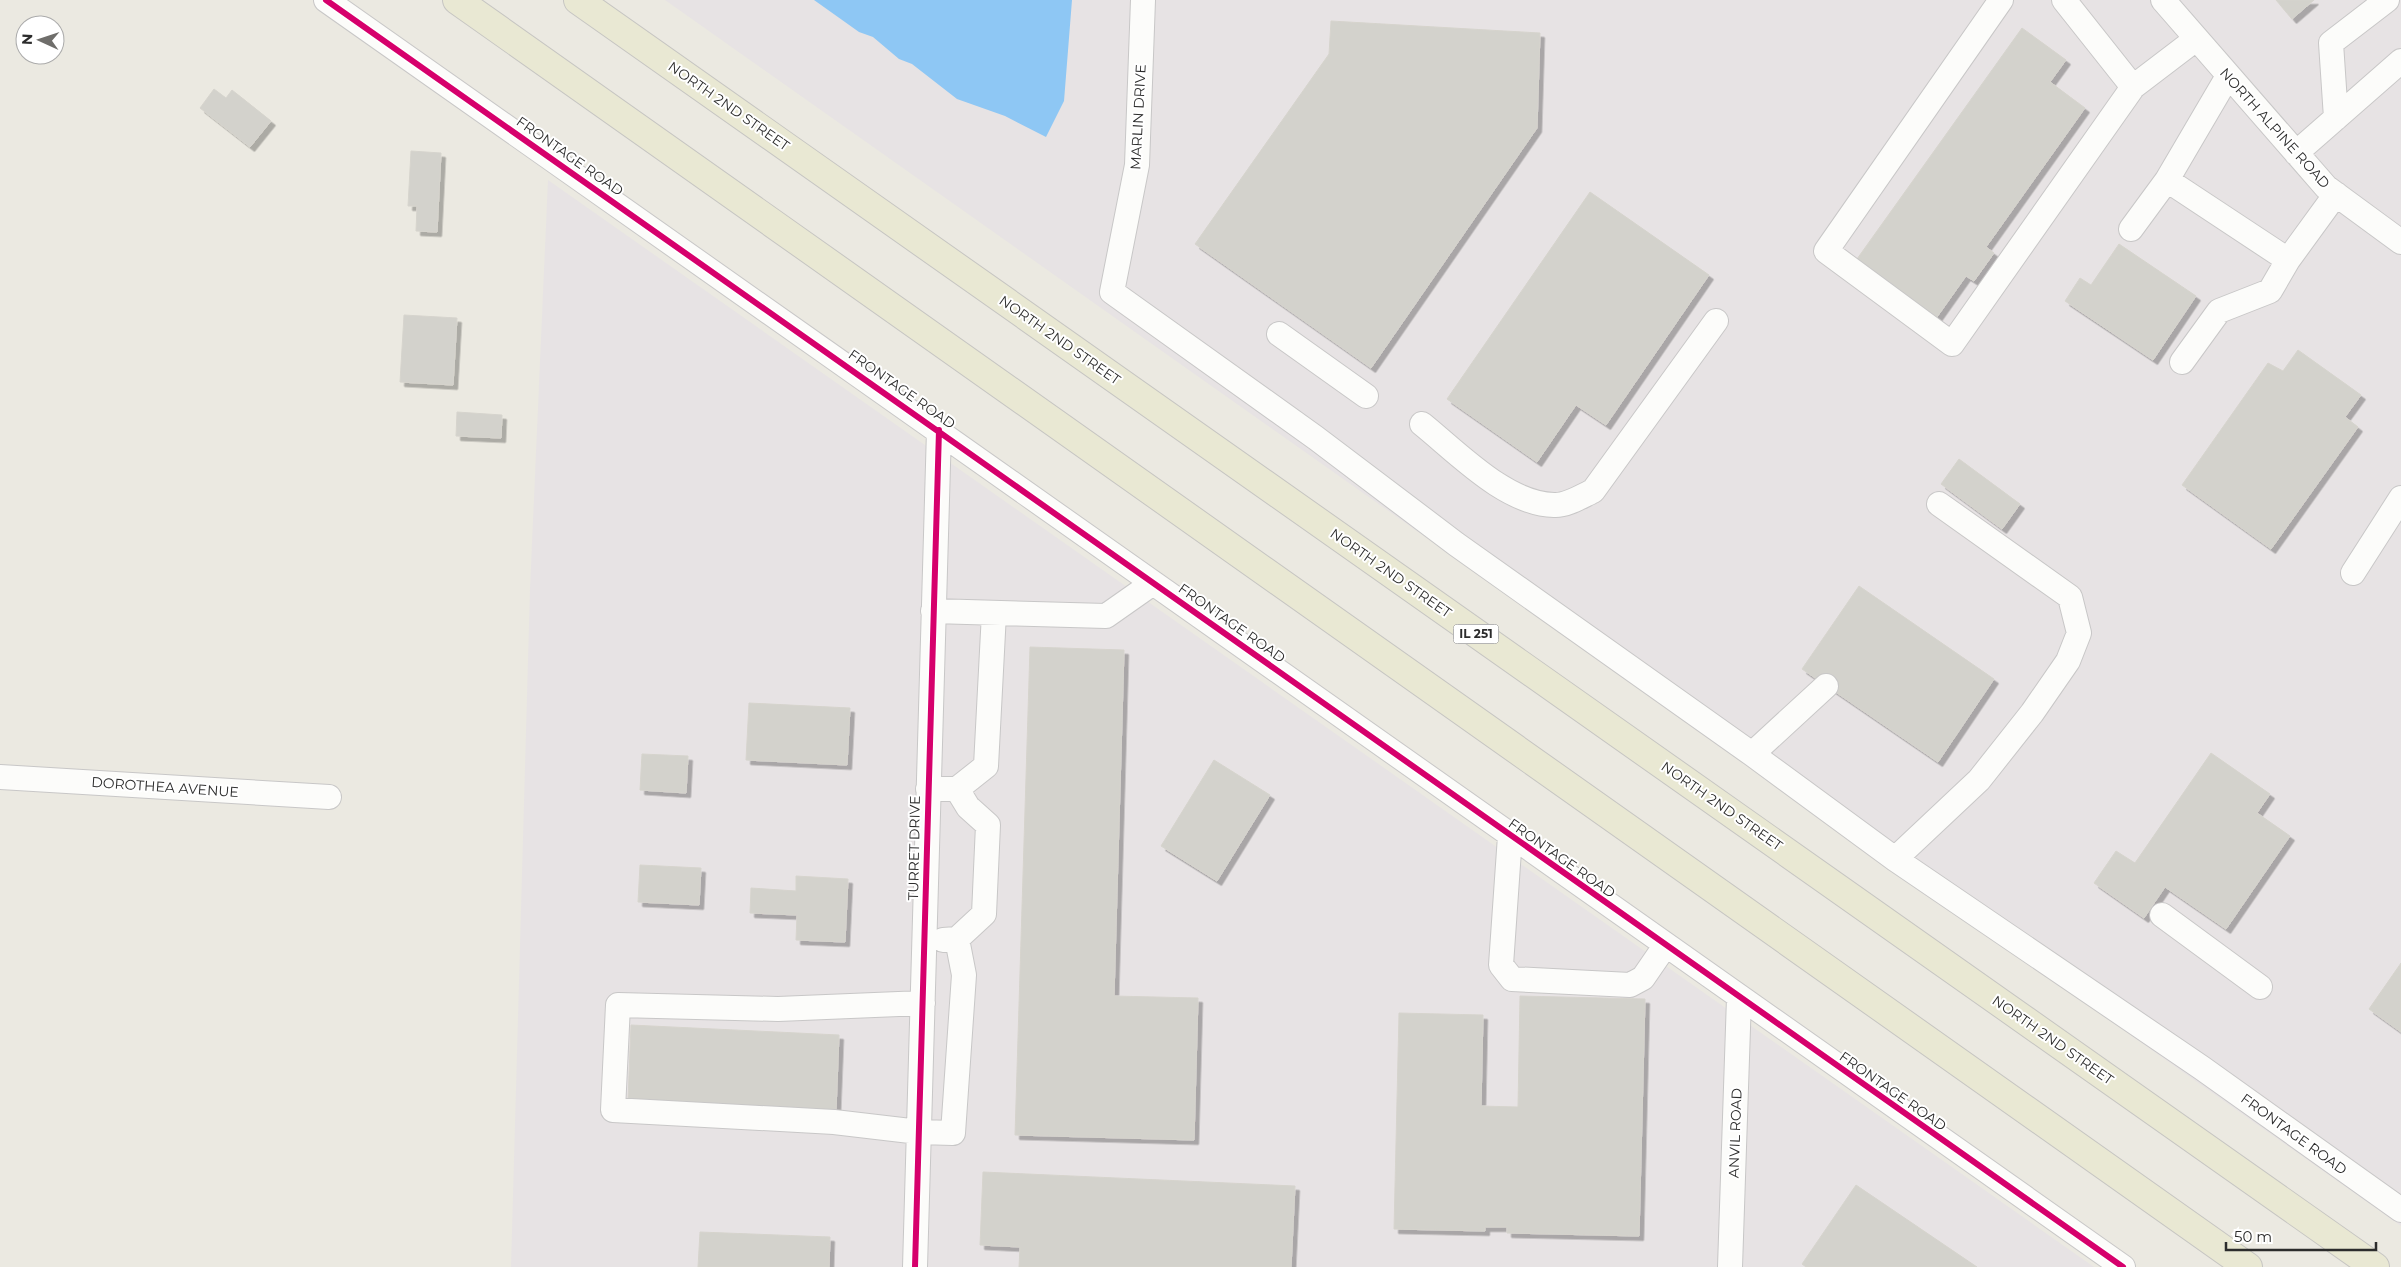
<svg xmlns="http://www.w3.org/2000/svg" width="2401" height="1267" font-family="Montserrat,sans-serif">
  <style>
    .industrial { fill: #e7e3e4 }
    .water { fill: #8ec7f4 }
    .building { fill: #d3d2cc; stroke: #d6d4cd; filter: url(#shadow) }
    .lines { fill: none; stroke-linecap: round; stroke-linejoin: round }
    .minor-casing { stroke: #c8c7c7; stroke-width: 26 }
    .major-casing { stroke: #c6c5c2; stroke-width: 30 }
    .minor { stroke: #fcfcfa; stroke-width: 24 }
    .major { stroke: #e9e8d3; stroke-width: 28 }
    .cycleway-casing { stroke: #fff; stroke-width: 9 }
    .cycleway { stroke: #d6006c; stroke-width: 6 }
    .labels { text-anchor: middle; stroke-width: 4; stroke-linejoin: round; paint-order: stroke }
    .shield { fill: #fff; stroke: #6b6b6b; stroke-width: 1 }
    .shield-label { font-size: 12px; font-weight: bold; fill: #2c2c2c }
    .street-label { font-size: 14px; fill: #2c2c2c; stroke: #fff }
  </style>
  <defs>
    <filter id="shadow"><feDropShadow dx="4.5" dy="4.5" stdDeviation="0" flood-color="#0004"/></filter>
  </defs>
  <rect width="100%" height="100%" fill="#ebe9e1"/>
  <!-- industrial -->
  <path class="industrial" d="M665 0H2401V1226Z
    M548 180 2094 1267H511L530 589Z"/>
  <!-- water -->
  <path class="water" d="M814 0H1072L1064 101 1046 137 1005 116 957 99 912 64 899 59 873 37 859 32Z"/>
  <!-- building -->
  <path class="building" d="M2276 0H2314L2292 19Z
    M1331 21 1540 33 1537 128 1371 368 1195 244 1329 54Z
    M2022 28 2066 60 2050 82 2085 108 1986 247 1994 253 1974 281 1966 276 1932 324 1852 266Z
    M214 89 226 98 232 90 271 121 250 147 200 108Z
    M411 151 441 153 437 232 416 231 417 206H408Z
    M1590 192 1709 275 1606 425 1576 405 1537 462 1447 399Z
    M2119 244 2196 296 2153 360 2065 301 2080 278 2091 285Z
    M404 315 457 318 453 385 400 382Z
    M2298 350 2361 395 2345 417 2358 427 2271 549 2182 485 2268 363 2283 371Z
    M457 412 502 415 501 438 456 436Z
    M1959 459 2020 504 2002 529 1941 484Z
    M1859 586 1994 679 1938 762 1802 669Z
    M1030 647 1124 650 1114 996 1198 998 1194 1140 1015 1135Z
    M749 703 850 708 847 765 746 760Z
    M2211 753 2270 794 2257 813 2290 836 2226 929 2165 887 2144 918 2094 883 2116 851 2135 863Z
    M642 754 688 756 686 793 640 790Z
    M1214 760 1270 795 1217 881 1161 846Z
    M640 865 701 868 699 905 638 902Z
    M796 876 848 879 845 942 796 940 797 915 750 913 751 888 796 891Z
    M2401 963V1032L2369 1009Z
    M1520 996 1645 999 1639 1236 1507 1233V1227H1485V1231L1394 1229 1399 1013 1483 1015 1481 1106 1518 1107Z
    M631 1025 839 1035 836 1110 628 1100Z
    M983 1172 1295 1186 1291 1267H1019L1020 1247 980 1245Z
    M1856 1185 1977 1267H1806L1802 1264Z
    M700 1232 830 1237 829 1267H698Z"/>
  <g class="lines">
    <!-- minor casing -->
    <g class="minor-casing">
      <path id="minor" d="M326 0C926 421 1523 847 2123 1267
        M1143 0 1137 165 1112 292 1316 438 1456 544 1752 754 1895 859 2202 1068 2401 1210
        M2001 0 1826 251 1952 344 2133 87
        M2064 0 2133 87 2196 39
        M2163 0 2326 187 2401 242
        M2336 118 2331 43 2387 0
        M2296 153 2401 61
        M2167 180 2288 260
        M2131 229 2167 180 2228 76
        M1279 334 1366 396
        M2182 362 2219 311 2270 291 2288 260 2336 194
        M1422 424C1458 453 1506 504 1554 505 1566 506 1582 496 1593 491L1716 321
        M2353 573 2401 498
        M933 611 1106 616 1153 583
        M1752 754 1826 686
        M0 777 329 797
        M928 789H957L986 766 994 613
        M1510 836 1501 965 1512 979 1630 985 1643 978 1665 946
        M1895 859 1979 780 2032 713 2068 661 2079 633 2070 597 1939 504
        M2162 915 2260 987
        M943 940 957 939 984 914 988 825 968 807 957 789
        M923 1003 778 1009 618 1005 613 1110 834 1122 919 1132 953 1133 964 975 957 939
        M915 1267 939 430
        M1730 1267 1739 998"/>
    </g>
    <!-- major casing -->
    <g class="major-casing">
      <path id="major" d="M457 0 2248 1267
        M578 0 2375 1267"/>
    </g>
    <!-- minor -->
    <use href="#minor" class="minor"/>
    <!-- major -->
    <use href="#major" class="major"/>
    <!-- cycleway casing -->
    <g class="cycleway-casing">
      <path id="cycleway" d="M326 0C926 421 1523 847 2123 1267
        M915 1267 939 430"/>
    </g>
    <!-- cycleway -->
    <use href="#cycleway" class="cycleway"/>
  </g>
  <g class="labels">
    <!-- shield labels -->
    <rect class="shield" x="1453.5" y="624.5" width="45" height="19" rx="4"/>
    <g class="shield-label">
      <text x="1476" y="638">IL 251</text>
    </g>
    <!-- street labels -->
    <g class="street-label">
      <text transform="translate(729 106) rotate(35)" y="5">NORTH 2ND STREET</text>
      <text transform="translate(1138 117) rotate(-87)" y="5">MARLIN DRIVE</text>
      <text transform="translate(2275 128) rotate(48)" y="5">NORTH ALPINE ROAD</text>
      <text transform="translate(570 156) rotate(35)" y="5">FRONTAGE ROAD</text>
      <text transform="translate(1060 340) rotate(35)" y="5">NORTH 2ND STREET</text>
      <text transform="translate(902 389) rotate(35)" y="5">FRONTAGE ROAD</text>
      <text transform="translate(1391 573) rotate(35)" y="5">NORTH 2ND STREET</text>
      <text transform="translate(1232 623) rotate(35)" y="5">FRONTAGE ROAD</text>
      <text transform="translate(165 787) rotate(4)" y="5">DOROTHEA AVENUE</text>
      <text transform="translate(1722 806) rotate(35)" y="5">NORTH 2ND STREET</text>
      <text transform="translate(914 848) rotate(-89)" y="5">TURRET DRIVE</text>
      <text transform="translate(1562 858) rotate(35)" y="5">FRONTAGE ROAD</text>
      <text transform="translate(2053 1040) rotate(35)" y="5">NORTH 2ND STREET</text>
      <text transform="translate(1893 1091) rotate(35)" y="5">FRONTAGE ROAD</text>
      <text transform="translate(1735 1133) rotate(-88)" y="5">ANVIL ROAD</text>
      <text transform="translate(2294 1134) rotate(36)" y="5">FRONTAGE ROAD</text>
    </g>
  </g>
  <!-- north arrow -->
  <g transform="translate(40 40) rotate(273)"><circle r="24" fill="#ffffff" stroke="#ababab"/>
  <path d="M0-4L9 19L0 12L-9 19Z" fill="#6f6e6b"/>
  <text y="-8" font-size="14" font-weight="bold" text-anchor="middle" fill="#2c2c2c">N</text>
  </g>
  <!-- scale -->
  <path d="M2226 1242v8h150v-8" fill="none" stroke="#2c2c2c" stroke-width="2.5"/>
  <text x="2234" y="1242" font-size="15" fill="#2c2c2c" stroke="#ffffff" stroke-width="4" paint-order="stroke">50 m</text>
</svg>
